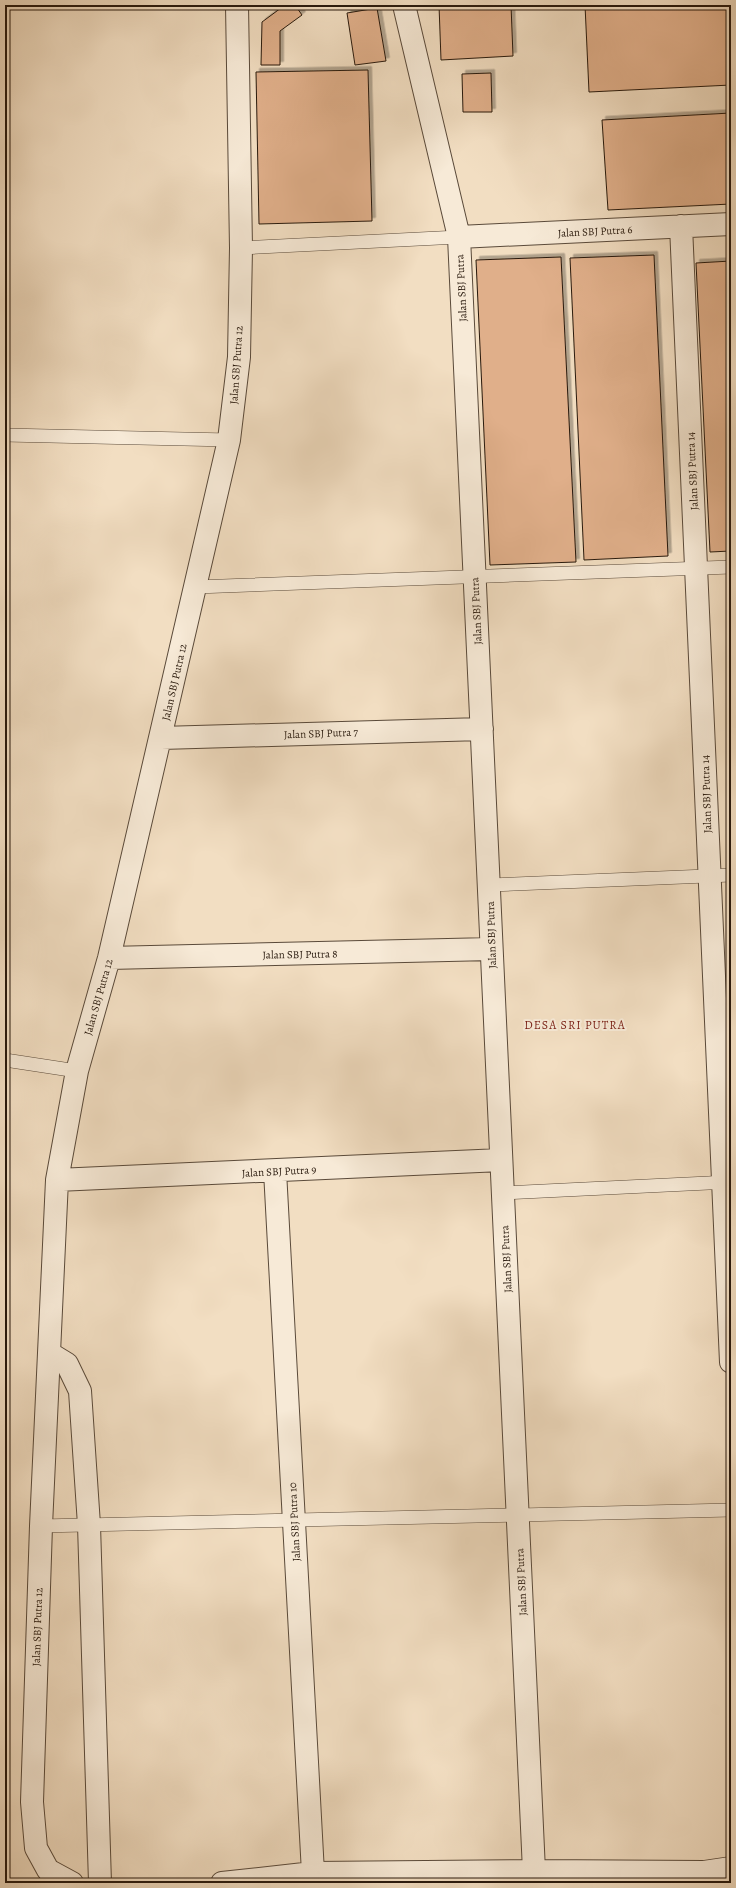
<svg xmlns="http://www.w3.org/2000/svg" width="736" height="1888" font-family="Alegreya,serif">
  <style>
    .building { fill: #e0af8a; stroke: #28190d; filter: url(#shadow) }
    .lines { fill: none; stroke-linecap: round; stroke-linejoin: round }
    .service-casing { stroke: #5a4a3a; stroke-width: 14 }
    .minor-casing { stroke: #5a4a3a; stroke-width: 24 }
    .service { stroke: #f7ead7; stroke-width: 13 }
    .minor { stroke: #f7ead7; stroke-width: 22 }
    .labels { text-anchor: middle; stroke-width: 4; stroke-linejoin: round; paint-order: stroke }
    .street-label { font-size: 11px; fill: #28190d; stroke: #f7ead7 }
    .neighbourhood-label { font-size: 12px; letter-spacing: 1px; fill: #7a1f14; stroke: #f7ead7 }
  </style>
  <defs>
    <filter id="shadow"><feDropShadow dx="3.5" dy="-3.5" stdDeviation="0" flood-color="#0004"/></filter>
  </defs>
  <rect width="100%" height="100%" fill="#f2dec2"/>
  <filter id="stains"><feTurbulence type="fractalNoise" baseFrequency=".005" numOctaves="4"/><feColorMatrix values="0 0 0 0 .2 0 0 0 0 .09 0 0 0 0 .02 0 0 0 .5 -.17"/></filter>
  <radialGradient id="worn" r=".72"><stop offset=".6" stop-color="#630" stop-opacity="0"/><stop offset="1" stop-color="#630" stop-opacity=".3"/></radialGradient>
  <!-- building -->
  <path class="building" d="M285 5H295L302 15 280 31V65H261L262 22Z
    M439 5H511L513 56 441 60Z
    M585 5H731V85L589 92Z
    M377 8 386 61 355 65 347 13Z
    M368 70 372 221 259 224 256 72Z
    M491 73 492 112H463L462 74Z
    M731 113V204L608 210 602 120Z
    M654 255 668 556 584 560 570 258Z
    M561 257 576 562 490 565 476 260Z
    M731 261V551L710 552 696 263Z"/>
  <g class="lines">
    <!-- service casing -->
    <g class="service-casing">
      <path id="service" d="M241 248 459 237
        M5 435 229 440
        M196 587 731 567
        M489 885 731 875
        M5 1060 77 1071
        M503 1193 729 1182
        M41 1526 731 1510"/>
    </g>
    <!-- minor casing -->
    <g class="minor-casing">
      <path id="minor" d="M404 5 459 237 534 1871
        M681 226 731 1362
        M459 237 731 224
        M161 738 482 729
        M109 958 491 949
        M275 1171 313 1873
        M57 1180 501 1160
        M49 1353 67 1364 80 1391 89 1525 100 1883
        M72 1883 48 1870 36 1848 32 1802 41 1526 57 1180 77 1071 109 958 229 440 239 357 241 248 237 5
        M222 1883 313 1873 534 1871 704 1872 731 1868"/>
    </g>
    <!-- service -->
    <use href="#service" class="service"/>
    <!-- minor -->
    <use href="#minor" class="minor"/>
  </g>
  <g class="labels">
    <!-- street labels -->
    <g class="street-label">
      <text transform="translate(595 231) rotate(-3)" y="4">Jalan SBJ Putra 6</text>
      <text transform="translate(461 288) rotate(-93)" y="4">Jalan SBJ Putra</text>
      <text transform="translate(236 365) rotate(-86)" y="4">Jalan SBJ Putra 12</text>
      <text transform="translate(692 471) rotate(-93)" y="4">Jalan SBJ Putra 14</text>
      <text transform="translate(476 611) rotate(-93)" y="4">Jalan SBJ Putra</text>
      <text transform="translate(174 682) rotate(-77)" y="4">Jalan SBJ Putra 12</text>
      <text transform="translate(321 733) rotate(-2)" y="4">Jalan SBJ Putra 7</text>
      <text transform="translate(706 794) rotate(-92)" y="4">Jalan SBJ Putra 14</text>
      <text transform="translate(491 935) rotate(-92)" y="4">Jalan SBJ Putra</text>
      <text transform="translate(300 954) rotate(-1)" y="4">Jalan SBJ Putra 8</text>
      <text transform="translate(98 997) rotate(-74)" y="4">Jalan SBJ Putra 12</text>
      <text transform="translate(279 1171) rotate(-3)" y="4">Jalan SBJ Putra 9</text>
      <text transform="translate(506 1259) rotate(-93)" y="4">Jalan SBJ Putra</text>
      <text transform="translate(294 1522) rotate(-93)" y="4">Jalan SBJ Putra 10</text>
      <text transform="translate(521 1582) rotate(-93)" y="4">Jalan SBJ Putra</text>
      <text transform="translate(37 1627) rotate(-88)" y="4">Jalan SBJ Putra 12</text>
    </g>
    <!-- neighbourhood labels -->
    <g class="neighbourhood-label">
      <text x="575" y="1029">DESA SRI PUTRA</text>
    </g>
  </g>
  <!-- margin -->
  <rect width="736" height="1888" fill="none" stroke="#f2dec2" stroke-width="20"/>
  <rect x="6" y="6" width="724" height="1876" fill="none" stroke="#28190d" stroke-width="2"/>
  <rect x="10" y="10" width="716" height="1868" fill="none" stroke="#28190d"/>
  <rect width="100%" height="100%" filter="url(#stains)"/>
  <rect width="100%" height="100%" fill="url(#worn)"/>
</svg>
